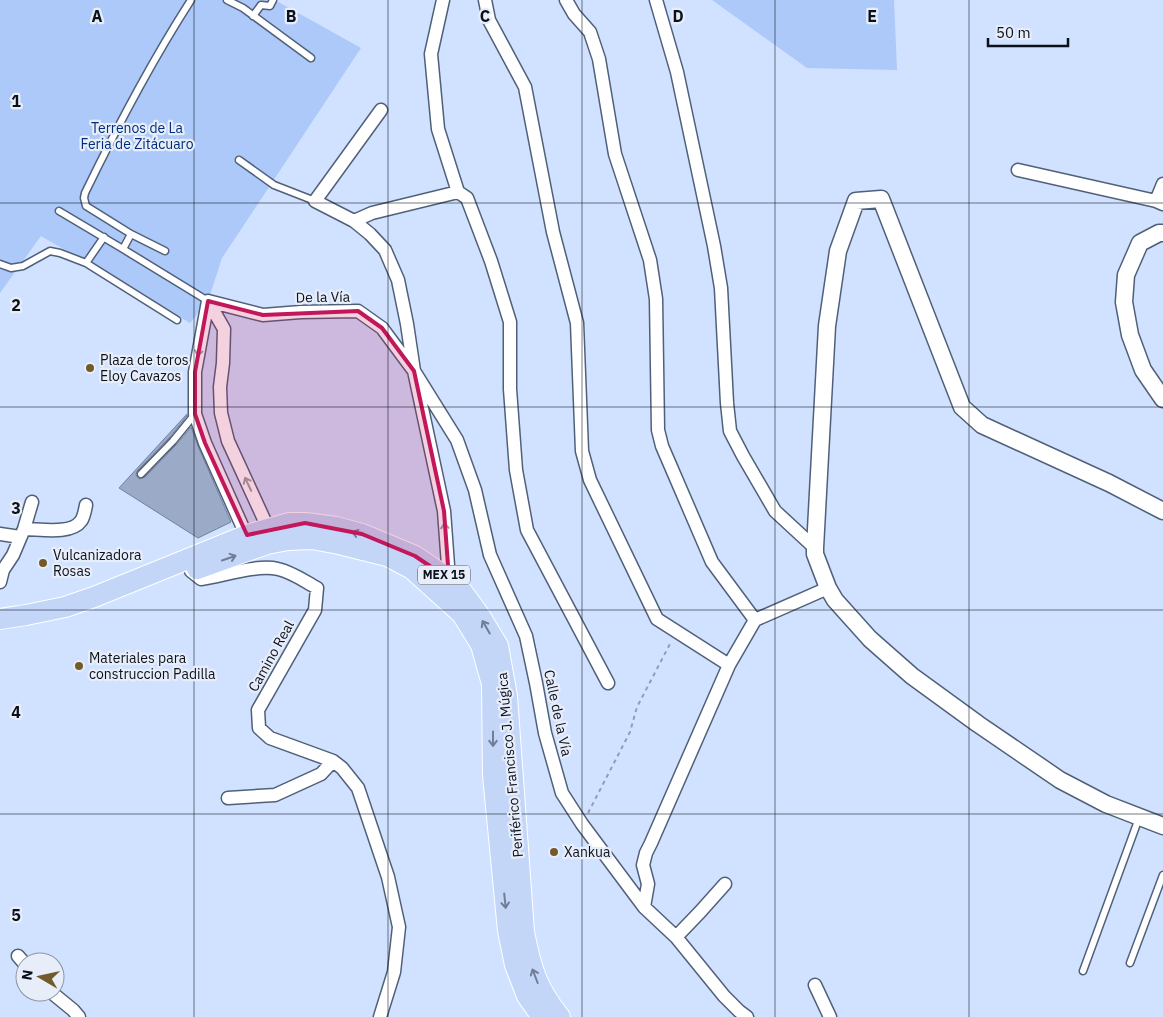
<svg xmlns="http://www.w3.org/2000/svg" width="1163" height="1017" font-family="'IBM Plex Sans',sans-serif">
  <style>
    .green { fill: #acc9f9 }
    .building { fill: #9babc7; stroke: #72819c }
    .lines { fill: none; stroke-linecap: round; stroke-linejoin: round }
    .service-casing { stroke: #516079; stroke-width: 9 }
    .minor-casing { stroke: #516079; stroke-width: 15 }
    .tertiary-casing { stroke: #516079; stroke-width: 19 }
    .primary-casing { stroke: #fff; stroke-width: 22 }
    .path { stroke: #909eb5; stroke-width: 2; stroke-dasharray: 4 4; stroke-linecap: butt }
    .service { stroke: #fff; stroke-width: 6 }
    .minor { stroke: #fff; stroke-width: 12 }
    .tertiary { stroke: #fff; stroke-width: 16 }
    .primary { stroke: #c3d6f8; stroke-width: 20 }
    .oneway { stroke: #9da0a4 }
    .oneway2 { stroke: #707d95 }
    .marked { fill: #c2185b; fill-opacity: 0.2; stroke: #c2185b; stroke-width: 4; stroke-linejoin: round }
    .grid { fill: none; stroke: #0b111b; stroke-width: 1; stroke-opacity: 0.55 }
    .poi-dot { fill: #735a2b; stroke: #e7eefa; stroke-width: 2 }
    .labels { text-anchor: middle; stroke-width: 4.5; stroke-linejoin: round; paint-order: stroke }
    .shield { fill: #e7eefa; stroke: #4d535e; stroke-width: 1 }
    .shield-label { font-size: 12px; font-weight: bold; fill: #0b111b }
    .park-label { font-size: 14px; fill: #002d7e; stroke: #e7eefa }
    .street-label { font-size: 14px; fill: #0b111b; stroke: #e7eefa }
    .poi-label { font-size: 14px; fill: #0b111b; stroke: #e7eefa; text-anchor: start }
    .grid-label { font-size: 16px; text-anchor: middle; font-weight: bold; fill: #0b111b; stroke: #e7eefa; stroke-width: 4.5; stroke-linejoin: round; paint-order: stroke }
  </style>
  <rect width="100%" height="100%" fill="#d0e2ff"/>
  <!-- green -->
  <path class="green" d="M0 0H275L361 48 222 258 208 301 190 323 41 236 0 293Z
    M712 0H894L897 70 807 68Z"/>
  <!-- building -->
  <path class="building" d="M187 414V416L169 438 137 471 136 475 139 479 145 477 177 444 191 427 198 446 231 522 198 538 119 488Z"/>
  <g class="lines">
    <!-- service casing -->
    <g class="service-casing">
      <path id="service" d="M227 0 243 8 311 58
        M253 16 261 5 270 6 273 0
        M239 160 274 185 315 201
        M59 211 123 249 208 301
        M123 249 131 234
        M165 251 131 234 86 206 84 198 85 193C117 127 151 62 191 0
        M86 263 104 237
        M0 264 11 268 23 266 50 251 60 253 86 263 177 320
        M141 474 173 441 195 414
        M1130 963 1163 875
        M1083 971 1139 818"/>
    </g>
    <!-- minor casing -->
    <g class="minor-casing">
      <path id="minor" d="M443 0 431 54 438 129 458 192 467 198 491 261 510 322V389L516 470 527 530 608 683
        M485 0 489 20 525 87 553 232 577 323 582 451 590 480 657 619 729 665
        M566 0 574 14 590 32 599 59 615 154 650 260 656 299 658 430 662 446 712 562 755 620
        M656 0 677 72 714 246 721 288 727 403 730 431 743 456 775 511 815 548
        M381 110 315 201 354 221 370 234 385 250 398 280 407 324 414 371 444 511 449 579
        M1018 170 1156 201 1163 204
        M1156 201 1163 184
        M354 221 372 213 458 192
        M208 301 263 315 301 312 358 311 382 328 414 371 457 440 475 490 490 555 526 636 536 683 545 733 562 793 582 824 644 907 676 937 724 996 739 1011 747 1017
        M208 301 195 372V414L205 443 243 528 247 535
        M208 301 224 329 223 363 220 387 221 413 228 441 268 528
        M24 529C40 529 71 535 81 521 84 517 85 510 86 505
        M0 534 20 537
        M191 571 201 579C223 576 257 564 278 569 292 572 304 581 317 588L315 610 258 710 259 728 270 738 333 761 342 768 358 788 388 877 399 927 394 972 380 1017
        M0 582 3 570 13 555 24 529 32 502
        M228 798 275 795 321 774 333 761
        M644 907 648 884 643 865 646 853 651 843 729 665 755 620 828 588
        M676 937 700 912 725 884
        M18 956 25 964
        M815 985 830 1017
        M51 992 73 1010 79 1017"/>
    </g>
    <!-- tertiary casing -->
    <g class="tertiary-casing">
      <path id="tertiary" d="M1163 233H1159L1140 243 1126 275 1124 302 1130 335 1143 370 1163 399
        M1163 511 1109 483 982 425 962 407 881 199 856 201 838 251 827 326 815 548V554L828 588 835 600 870 639 912 676 978 724 1060 780 1106 804 1163 826"/>
    </g>
    <!-- primary casing -->
    <g class="primary-casing">
      <path id="primary" d="M197 569 267 544 288 540 312 539 339 544 387 556 412 569 462 614 481 645 492 684 493 775 508 931 515 965 527 996 542 1017
        M0 619 26 615 65 607 94 597 247 535 289 523H305L336 527 362 534 415 556 449 579 461 590 480 616 498 646 507 696 524 932C531 968 537 989 560 1017"/>
    </g>
    <!-- path -->
    <path class="path" d="M588 813 630 732 637 707 671 642"/>
    <!-- service -->
    <use href="#service" class="service"/>
    <!-- minor -->
    <use href="#minor" class="minor"/>
    <!-- tertiary -->
    <use href="#tertiary" class="tertiary"/>
    <!-- primary -->
    <use href="#primary" class="primary"/>
  </g>
  <!-- one-way arrows -->
  <defs><path id="oneway-shaft" d="M-6 0H5M1.5-3L5.5 0L1.5 3" fill="none" stroke-width="1.6" stroke-linecap="round" stroke-linejoin="round" transform="scale(1.25)"/></defs>
  <g class="oneway">
    <use href="#oneway-shaft" transform="translate(199 349) rotate(100)"/>
    <use href="#oneway-shaft" transform="translate(248 484) rotate(-115)"/>
    <use href="#oneway-shaft" transform="translate(445 530) rotate(-94)"/>
  </g>
  <g class="oneway2">
    <use href="#oneway-shaft" transform="translate(359 534) rotate(-162)"/>
    <use href="#oneway-shaft" transform="translate(229 558) rotate(-19)"/>
    <use href="#oneway-shaft" transform="translate(486 627) rotate(-120)"/>
    <use href="#oneway-shaft" transform="translate(493 739) rotate(90)"/>
    <use href="#oneway-shaft" transform="translate(505 901) rotate(84)"/>
    <use href="#oneway-shaft" transform="translate(535 976) rotate(-111)"/>
  </g>
  <!-- marked area -->
  <path class="marked" d="M208 301 263 315 358 311 382 328 414 371 444 511 449 579 415 556 362 534 305 523 247 535 205 443 195 414V372Z"/>
  <!-- grid -->
  <path class="grid" d="M194 0V1017M388 0V1017M582 0V1017M775 0V1017M969 0V1017M0 203H1163M0 407H1163M0 610H1163M0 814H1163"/>
  <!-- markers -->
  <g class="poi-dot">
    <circle cx="90" cy="368" r="5"/>
    <circle cx="43" cy="563" r="5"/>
    <circle cx="79" cy="666" r="5"/>
    <circle cx="554" cy="852" r="5"/>
  </g>
  <g class="labels">
    <!-- shield labels -->
    <rect class="shield" x="418" y="565.5" width="52" height="19" rx="4"/>
    <g class="shield-label">
      <text x="444" y="579">MEX 15</text>
    </g>
    <!-- park labels -->
    <g class="park-label">
      <text x="137" y="133">Terrenos de La<tspan x="137" dy="16">Feria de Zitácuaro</tspan></text>
    </g>
    <!-- street labels -->
    <g class="street-label">
      <text transform="translate(323 297) rotate(-1)" y="5">De la Vía</text>
      <text transform="translate(271 656) rotate(-61)" y="5">Camino Real</text>
      <text transform="translate(558 713) rotate(78)" y="5">Calle de la Vía</text>
      <text transform="translate(510 765) rotate(-95)" y="5">Periférico Francisco J. Múgica</text>
    </g>
    <!-- poi labels -->
    <g class="poi-label">
      <text x="100" y="365">Plaza de toros<tspan x="100" dy="16">Eloy Cavazos</tspan></text>
      <text x="53" y="560">Vulcanizadora<tspan x="53" dy="16">Rosas</tspan></text>
      <text x="89" y="663">Materiales para<tspan x="89" dy="16">construccion Padilla</tspan></text>
      <text x="564" y="857">Xankua</text>
    </g>
  </g>
  <g class="grid-label">
    <text x="97" y="22">A</text>
    <text x="291" y="22">B</text>
    <text x="485" y="22">C</text>
    <text x="678" y="22">D</text>
    <text x="872" y="22">E</text>
    <text x="16" y="107">1</text>
    <text x="16" y="311">2</text>
    <text x="16" y="514">3</text>
    <text x="16" y="718">4</text>
    <text x="16" y="921">5</text>
  </g>
  <!-- north arrow -->
  <g transform="translate(40 977) rotate(279)"><circle r="24" fill="#e7eefa" stroke="#8f96a1"/>
  <path d="M0-4L9 19L0 12L-9 19Z" fill="#735a2b"/>
  <text y="-8" font-size="14" font-weight="bold" text-anchor="middle" fill="#0b111b">N</text>
  </g>
  <!-- scale -->
  <path d="M988 38v8h80v-8" fill="none" stroke="#0b111b" stroke-width="2.5"/>
  <text x="996" y="38" font-size="15" fill="#0b111b" stroke="#e7eefa" stroke-width="4" paint-order="stroke">50 m</text>
</svg>
